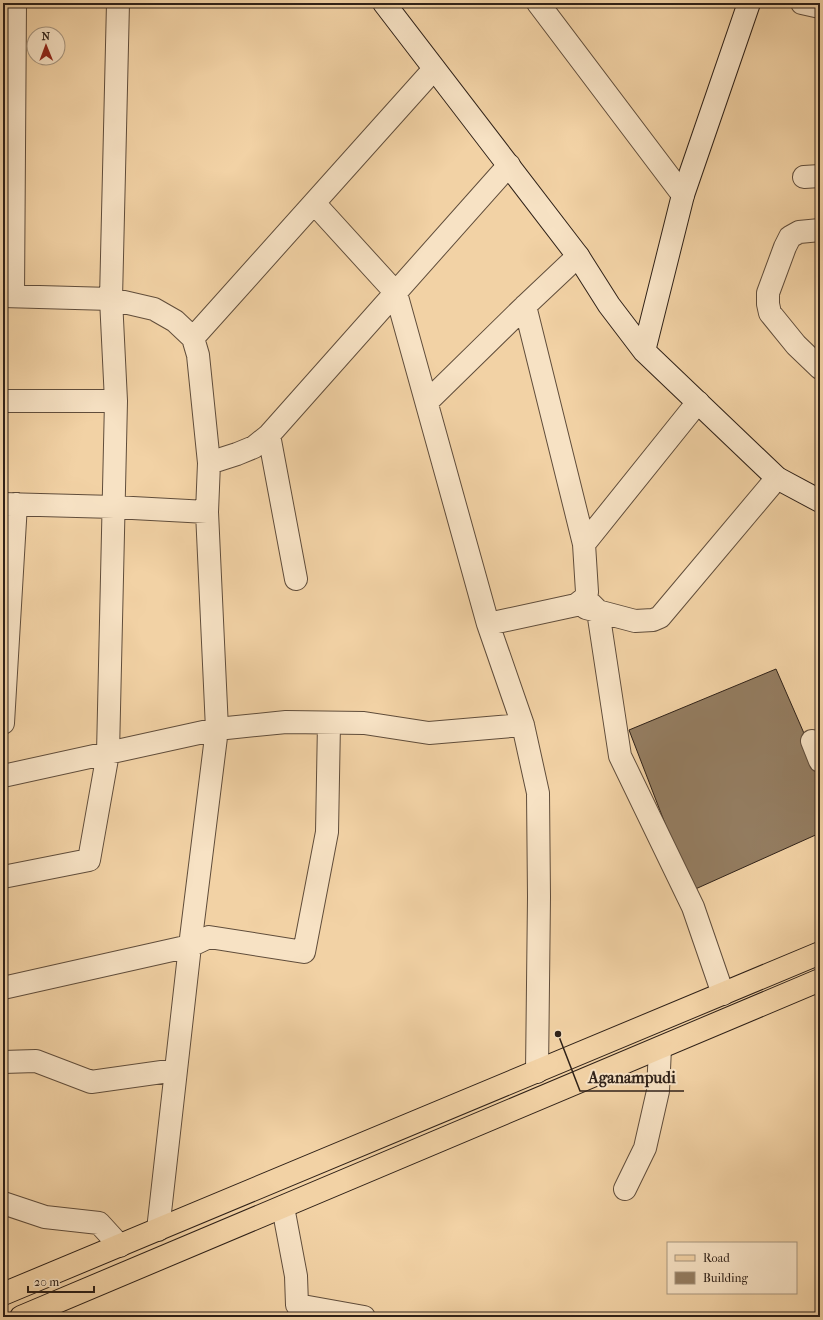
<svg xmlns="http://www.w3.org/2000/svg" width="823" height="1320" font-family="'IM FELL French Canon',serif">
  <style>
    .building { fill: #947d61; stroke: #2f2118 }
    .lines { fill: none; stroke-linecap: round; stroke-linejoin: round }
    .street-casing { stroke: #604d3b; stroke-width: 24 }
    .secondary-casing { stroke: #2f2118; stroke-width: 24 }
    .primary-casing { stroke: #2f2118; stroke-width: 24 }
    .street { stroke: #f7e2c4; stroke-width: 22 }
    .secondary { stroke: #f7e2c4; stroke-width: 22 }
    .primary { stroke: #f2d2a5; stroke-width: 22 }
    .leader { fill: none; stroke: #2f2118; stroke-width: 1.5 }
    .callout-dot { fill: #2f2118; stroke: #f7e2c4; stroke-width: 1.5 }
    .callout-label { font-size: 16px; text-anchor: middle; font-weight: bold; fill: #2f2118; stroke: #f7e2c4; stroke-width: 4; stroke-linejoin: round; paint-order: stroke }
  </style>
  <rect width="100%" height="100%" fill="#f2d2a5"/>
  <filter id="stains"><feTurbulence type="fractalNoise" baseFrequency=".005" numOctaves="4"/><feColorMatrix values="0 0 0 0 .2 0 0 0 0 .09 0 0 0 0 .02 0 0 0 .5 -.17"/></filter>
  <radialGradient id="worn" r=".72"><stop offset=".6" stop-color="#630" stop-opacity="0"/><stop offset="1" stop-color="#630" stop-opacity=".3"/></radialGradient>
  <!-- building -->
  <path class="building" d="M776 669 820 770V833L691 891 629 730Z"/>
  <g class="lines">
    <!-- street casing -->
    <g class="street-casing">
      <path id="street" d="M538 3 683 195
        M802 3 820 7
        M804 177 820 176
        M314 203 396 293 488 624 523 725 538 793 539 897 537 1072
        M820 230 799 232 790 237 785 247 768 293V304L770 313 796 345 820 368
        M3 296 111 299 154 309 175 321 193 338 198 355 209 463 207 512 217 729 190 946
        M13 296 15 3
        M193 338 434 69
        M3 401H116L108 753 89 860 3 877
        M116 401 111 299 118 3
        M427 402 525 306 578 256
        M269 435 296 579
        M209 463 237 454 254 447 269 435 509 165
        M3 504 114 507 207 512
        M584 544 698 402
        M585 598 598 611 620 756 693 907 723 994
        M586 608 635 621 653 620 660 617 777 478
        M488 624 576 605 585 598 587 592 584 544 525 306
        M3 723 16 504
        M812 741 820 761
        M3 776 217 729 286 722 364 723 429 733 523 725
        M190 946 209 937 304 952 327 832 329 723
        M3 988 190 946 158 1230
        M3 1062 36 1061 91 1082 176 1070
        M625 1189 645 1148 658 1091 660 1048
        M3 1203 45 1217 99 1223 120 1246
        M283 1207 296 1276 297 1305 364 1317"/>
    </g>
    <!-- secondary casing -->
    <g class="secondary-casing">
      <path id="secondary" d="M384 3 578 256 609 305 644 351 777 478 820 501
        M644 351 683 195 749 3"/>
    </g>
    <!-- primary casing -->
    <g class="primary-casing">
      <path id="primary" d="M3 1294 820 953
        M21 1317 820 980"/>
    </g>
    <!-- street -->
    <use href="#street" class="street"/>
    <!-- secondary -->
    <use href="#secondary" class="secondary"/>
    <!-- primary -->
    <use href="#primary" class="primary"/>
  </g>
  <!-- callouts -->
  <path class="leader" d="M558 1034L580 1091H684"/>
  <circle class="callout-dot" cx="558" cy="1034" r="4"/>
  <g class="callout-label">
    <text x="632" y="1083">Aganampudi</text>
  </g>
  <!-- margin -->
  <rect width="823" height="1320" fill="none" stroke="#f2d2a5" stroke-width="16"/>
  <rect x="4" y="4" width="815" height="1312" fill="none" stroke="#2f2118" stroke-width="2"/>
  <rect x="8" y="8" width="807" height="1304" fill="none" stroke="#2f2118"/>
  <!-- legend -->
  <rect x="667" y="1242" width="130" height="52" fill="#f7e2c4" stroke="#a7957f"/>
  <rect x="675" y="1255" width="20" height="6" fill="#f2d2a5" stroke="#a7957f"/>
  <text x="703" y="1262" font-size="12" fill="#2f2118">Road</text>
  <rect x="675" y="1272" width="20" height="12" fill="#947d61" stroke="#a7957f"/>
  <text x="703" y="1282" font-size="12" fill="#2f2118">Building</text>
  <!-- north arrow -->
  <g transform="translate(46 46) rotate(359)"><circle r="19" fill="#f7e2c4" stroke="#a7957f"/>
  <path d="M0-3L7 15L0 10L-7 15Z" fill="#8f2418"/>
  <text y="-6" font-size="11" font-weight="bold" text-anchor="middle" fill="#2f2118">N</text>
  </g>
  <!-- scale -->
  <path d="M28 1286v6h66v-6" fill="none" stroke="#2f2118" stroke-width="2"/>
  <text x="34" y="1286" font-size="12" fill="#2f2118" stroke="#f7e2c4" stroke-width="3" paint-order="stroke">20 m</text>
  <rect width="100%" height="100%" filter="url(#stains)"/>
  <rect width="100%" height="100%" fill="url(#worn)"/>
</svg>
